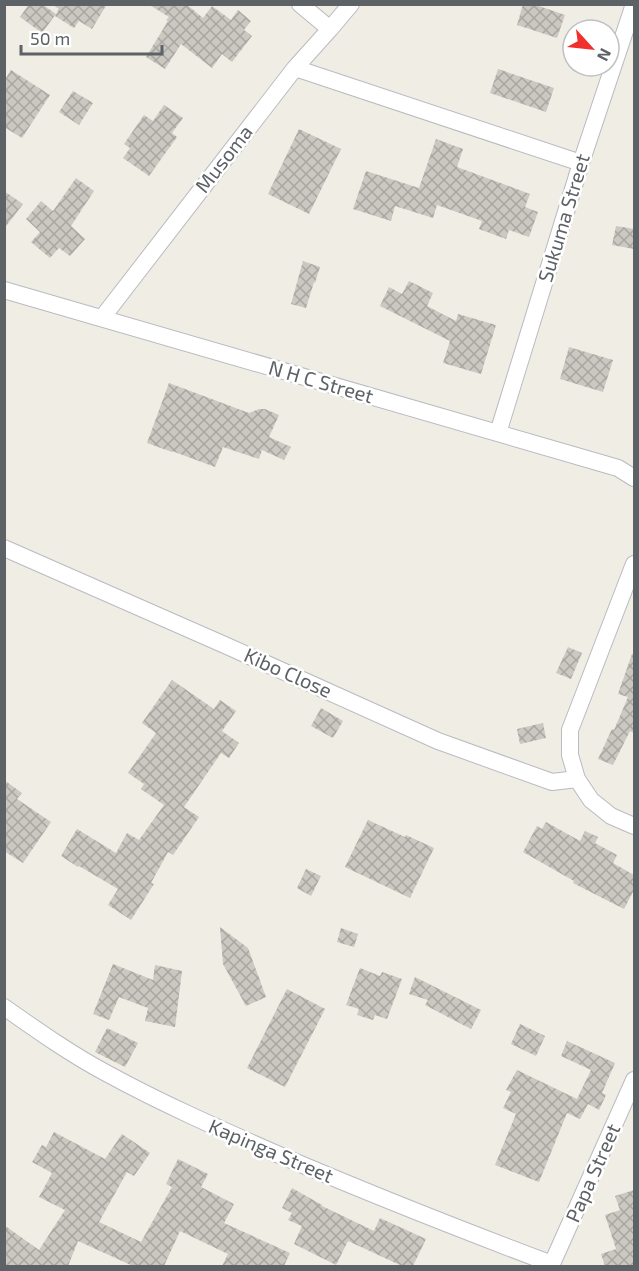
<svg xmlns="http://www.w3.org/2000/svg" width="639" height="1271" font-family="'Exo 2',sans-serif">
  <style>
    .building { fill: url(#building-cross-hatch) }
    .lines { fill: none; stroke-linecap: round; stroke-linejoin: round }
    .street-casing { stroke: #b8bbc0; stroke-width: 18 }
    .street { stroke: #fff; stroke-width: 16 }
    .labels { text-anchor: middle; stroke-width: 5; stroke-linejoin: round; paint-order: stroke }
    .street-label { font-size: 20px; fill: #5d6266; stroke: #fff }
  </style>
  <defs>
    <pattern id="building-cross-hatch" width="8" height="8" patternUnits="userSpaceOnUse" patternTransform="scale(1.5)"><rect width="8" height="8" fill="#cbc8c2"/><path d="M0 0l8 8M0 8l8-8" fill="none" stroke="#a8a6a1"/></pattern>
  </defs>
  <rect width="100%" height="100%" fill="#f0ede5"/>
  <!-- building -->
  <path class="building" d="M29 4H42L56 14 42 33 20 17Z
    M52 4H107L92 29 79 21 74 28 55 16 59 9Z
    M148 4H186L203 18 212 6 231 20 238 10 251 21 244 30 252 36 232 62 222 54 212 68 181 44 165 69 146 57 168 21 166 20 169 17Z
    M523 4H533L565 15 557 38 517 25Z
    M498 69 554 88 546 112 490 93Z
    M11 70 50 95 22 138 4 127V81Z
    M73 91 93 103 79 125 59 112Z
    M164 105 183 118 172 133 177 137 149 176 123 158 130 148 124 144 144 115 153 121Z
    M299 129 341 149 309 214 268 194Z
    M436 139 463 149 457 167 530 194 525 207 538 212 529 237 509 230 506 239 479 229 482 221 437 205 433 218 395 206 391 221 353 209 366 171 419 188Z
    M76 178 94 191 71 226 85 239 70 256 59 248 50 258 31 242 40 232 26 219 41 201 53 211Z
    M4 191 23 204 4 229Z
    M616 226 634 229V249L612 245Z
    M303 261 320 267 315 283 314 282 306 308 291 304Z
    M409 281 433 293 427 306 456 321 458 314 496 325 481 374 443 363 450 341 380 306 389 287 402 294Z
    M569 347 613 360 603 392 560 379Z
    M169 383 249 413 259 409H265L279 415 269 437 291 447 284 460 262 450 259 459 223 447 215 467 172 451V452L147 443Z
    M568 647 582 653 571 679 556 673Z
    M632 654H634V733L630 731 613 765 598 759 612 729 614 730 628 697 618 694Z
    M172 680 214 709 220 700 236 711 222 731 239 743 229 758 221 753 184 807 199 817 173 855 168 852 151 883 154 884 131 920 108 905 118 889 79 866 78 867 61 856 77 829 116 853 127 833 139 840 164 805 141 789 144 784 128 773 156 733 142 723Z
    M321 708 343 721 333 738 311 726Z
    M543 723 546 738 520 744 517 729Z
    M4 780 22 793 17 799 51 822 23 863 4 851Z
    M368 820 405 837 406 835 434 848 410 898 345 867Z
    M546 822 580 841 585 831 598 837 595 843 617 855 613 863 634 875V890L624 909 573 883 574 881 523 852 537 826 542 829Z
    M306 869 321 876 311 896 297 888Z
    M220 927 248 948 266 997 246 1006 223 964Z
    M341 928 358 934 354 947 337 942Z
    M113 964 153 980 155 965 182 971 175 1027 145 1021 148 1008 119 997 109 1020 93 1014Z
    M360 968 380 976 382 972 402 979 387 1019 375 1015 373 1020 357 1015 359 1009 346 1005Z
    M415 977 481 1010 471 1029 425 1005 428 1000 409 994Z
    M287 989 325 1009 285 1087 247 1068Z
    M520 1024 545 1036 536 1056 511 1044Z
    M107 1028 138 1043 125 1067 95 1052Z
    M567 1041 615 1063 602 1093 606 1095 599 1110 588 1104 580 1119 567 1113 539 1182 495 1165 516 1114 503 1108 511 1092 506 1090 517 1070 577 1099 591 1070 561 1056Z
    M54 1132 105 1159 122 1134 150 1153 134 1176 127 1172 99 1222 141 1242 172 1187 166 1184 178 1159 208 1174 201 1187 234 1204 224 1223 290 1253 284 1266H222L228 1254 180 1231 164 1266H133L78 1241 68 1266H4V1225L39 1250 65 1210 39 1197 52 1173 32 1162 42 1145 46 1147Z
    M292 1188 322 1205V1206L374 1231 380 1218 426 1239 413 1266H402L348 1241 336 1265 294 1244 302 1226 288 1220 292 1213 282 1208Z
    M634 1190V1266H605L601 1254 616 1249 605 1215 620 1210 615 1196Z"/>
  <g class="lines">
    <!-- street casing -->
    <g class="street-casing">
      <path id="street" d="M300 4 330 29
        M295 68 581 163
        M4 290 618 468 634 478
        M102 318 295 68 330 29 351 4
        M498 433 581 163 634 4
        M4 548 227 646 438 741 552 782 577 779
        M634 564 570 730V755L577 779 591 800 611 816 634 826
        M4 1007C38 1031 72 1055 108 1074 163 1104 220 1129 277 1154 368 1193 459 1229 552 1264
        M551 1266 634 1080"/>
    </g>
    <!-- street -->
    <use href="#street" class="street"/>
  </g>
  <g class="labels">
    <!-- street labels -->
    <g class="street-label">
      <text transform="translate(224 159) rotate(-52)" y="7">Musoma</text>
      <text transform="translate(564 218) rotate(-73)" y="7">Sukuma Street</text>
      <text transform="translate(321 382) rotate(16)" y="7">N H C Street</text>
      <text transform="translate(288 673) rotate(24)" y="7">Kibo Close</text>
      <text transform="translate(271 1151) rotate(23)" y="7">Kapinga Street</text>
      <text transform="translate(593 1173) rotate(-66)" y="7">Papa Street</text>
    </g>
  </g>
  <!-- border -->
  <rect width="639" height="1271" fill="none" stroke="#5d6266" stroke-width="12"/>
  <!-- north arrow -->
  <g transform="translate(591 48) rotate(117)"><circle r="28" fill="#ffffff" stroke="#bec0c2" stroke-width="1.5"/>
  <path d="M0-4.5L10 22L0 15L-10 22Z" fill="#f0302c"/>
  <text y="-9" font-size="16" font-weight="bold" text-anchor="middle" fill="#5d6266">N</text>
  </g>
  <!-- scale -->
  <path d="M21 45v9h141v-9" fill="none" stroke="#5d6266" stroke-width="3"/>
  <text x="30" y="45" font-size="18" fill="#5d6266" stroke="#ffffff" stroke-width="4.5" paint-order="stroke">50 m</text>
</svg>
